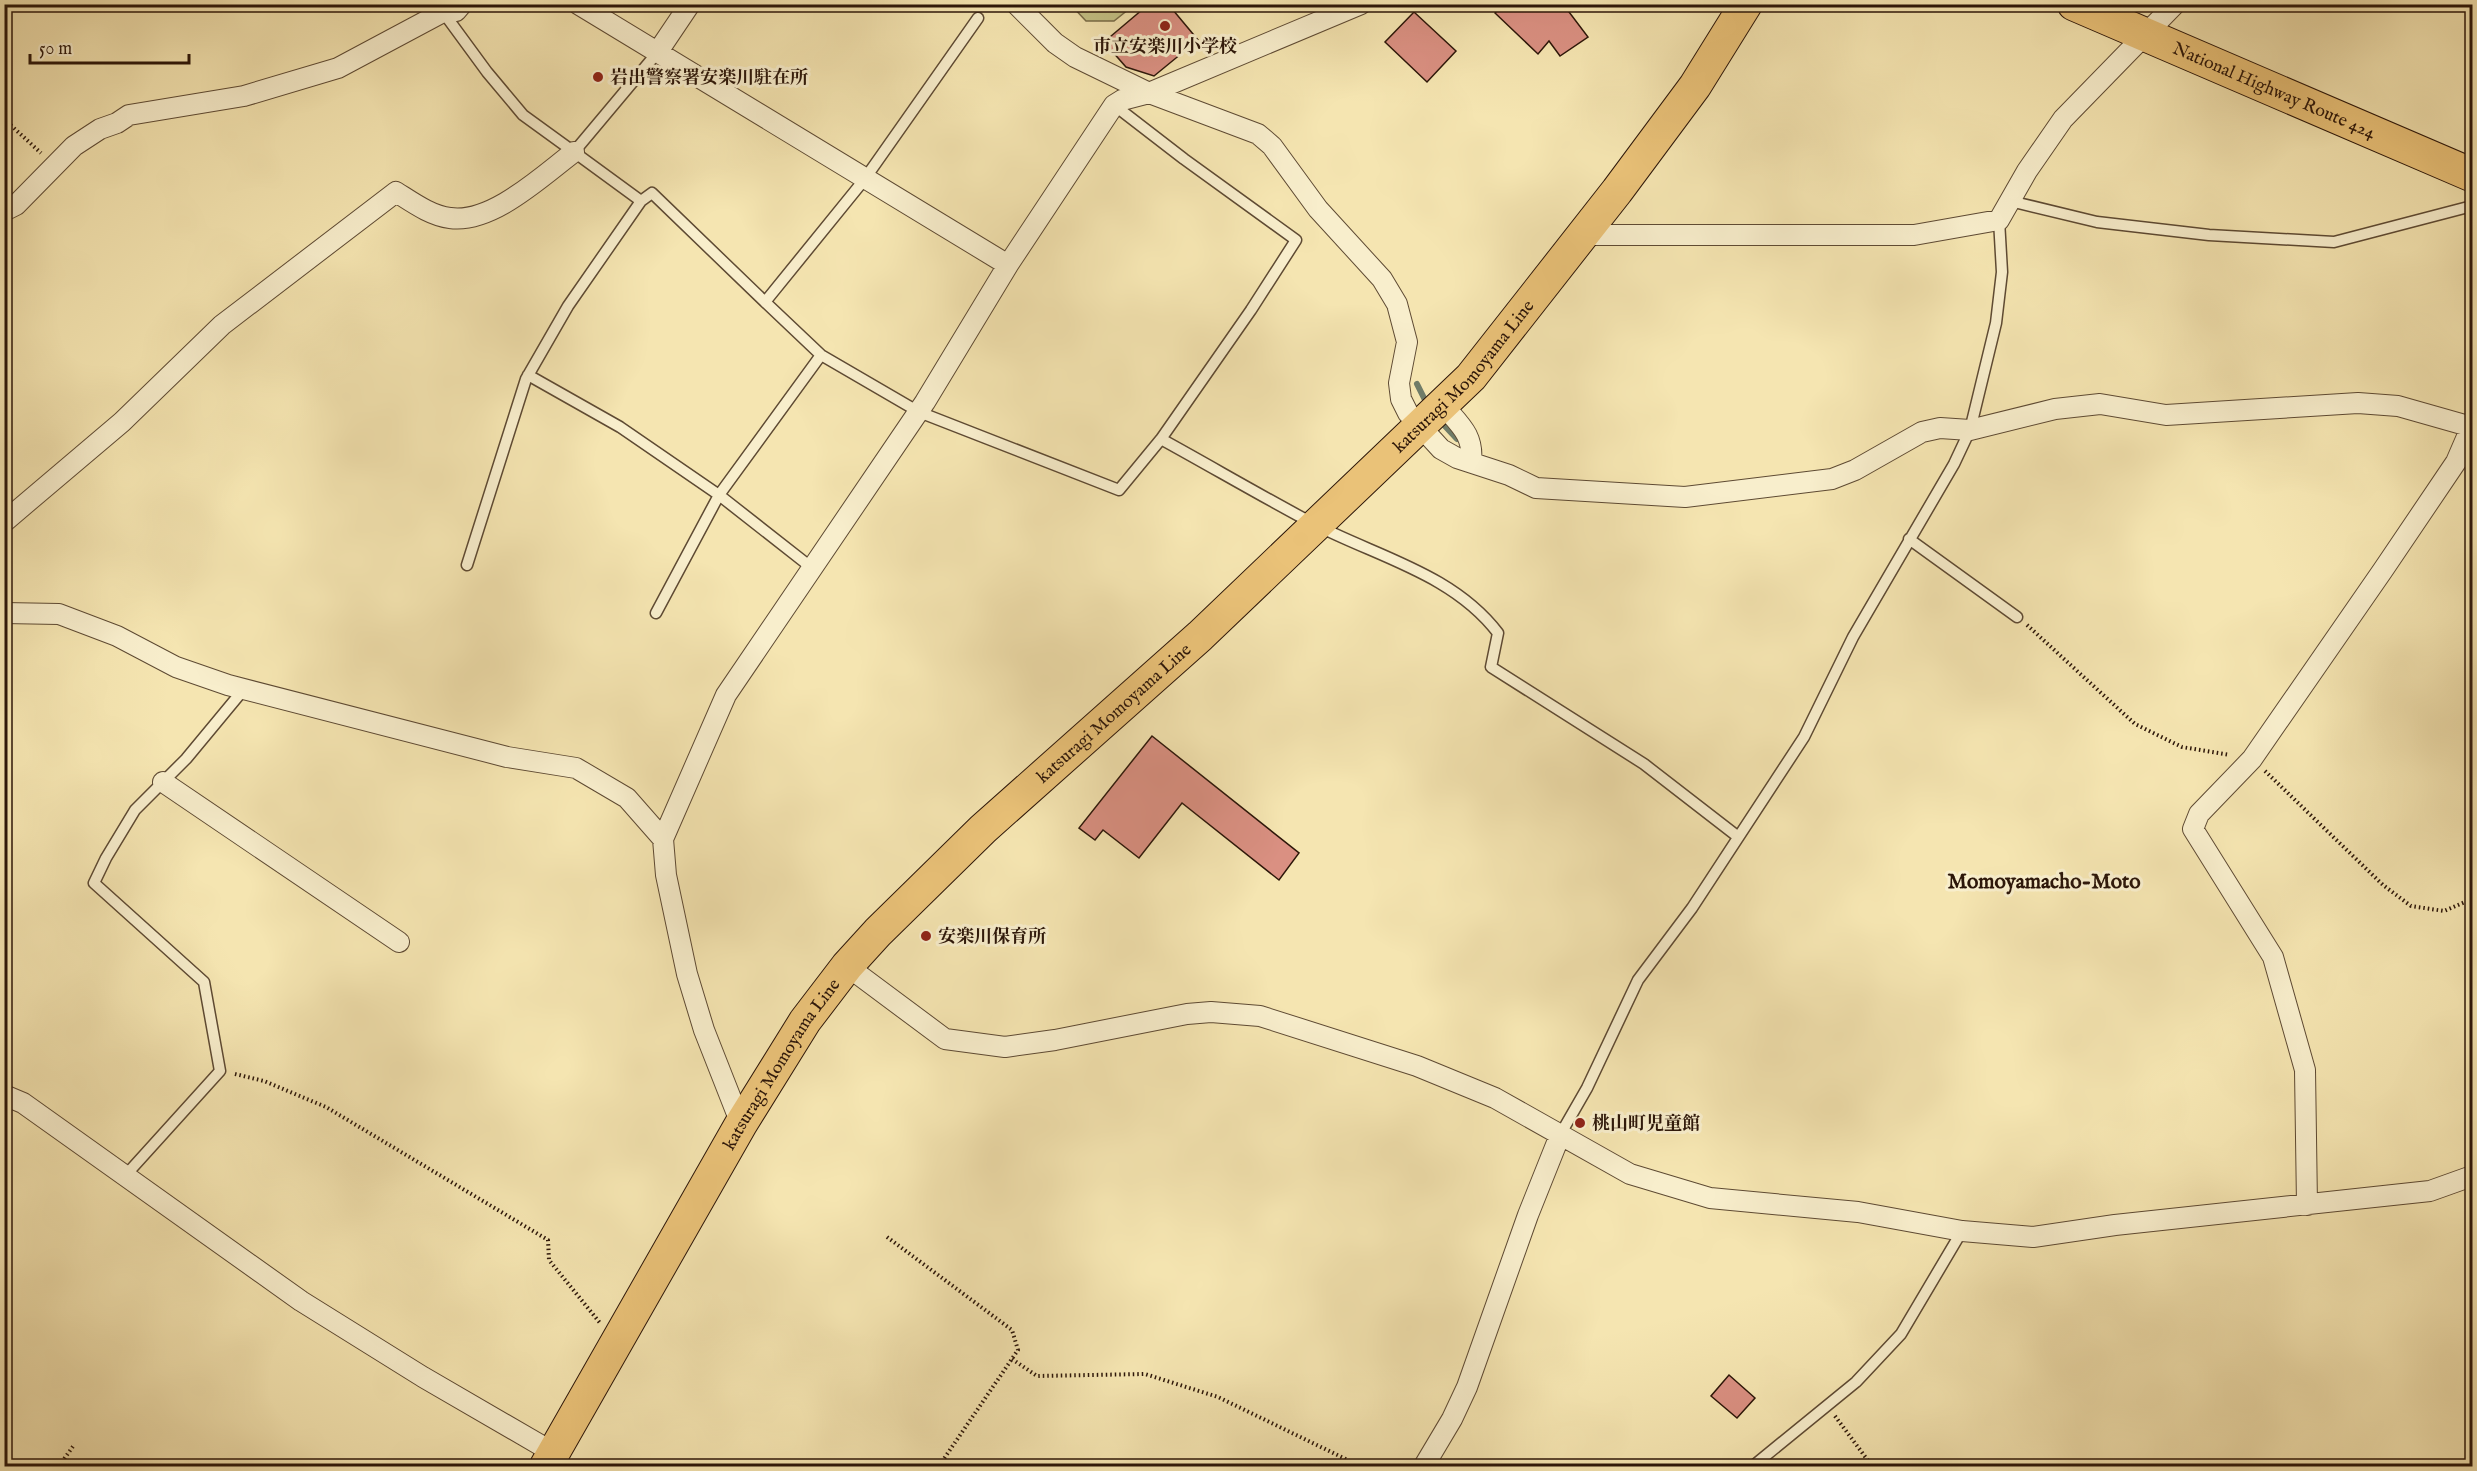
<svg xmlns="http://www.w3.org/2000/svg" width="2477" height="1471" font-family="'IM FELL English','Noto Serif JP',serif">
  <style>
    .grass { fill: #c4c286; stroke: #786c48; stroke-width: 1.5 }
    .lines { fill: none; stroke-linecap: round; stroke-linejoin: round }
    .stream { stroke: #707c68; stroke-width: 6 }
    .building { fill: #da9082; stroke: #2c1609; stroke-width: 1.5 }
    .lane-casing { stroke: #5e4a33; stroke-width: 13 }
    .street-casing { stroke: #5e4a33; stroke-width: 22 }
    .primary-casing { stroke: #2c1609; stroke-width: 34 }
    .highway-casing { stroke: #2c1609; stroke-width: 35 }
    .path { stroke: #2c1609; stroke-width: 4; stroke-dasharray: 1.5 3; stroke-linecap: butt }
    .lane { stroke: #f8eecc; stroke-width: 10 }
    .street { stroke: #f8eecc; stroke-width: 20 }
    .primary { stroke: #eac278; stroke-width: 32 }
    .highway { stroke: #eac278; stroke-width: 33 }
    .poi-dot { fill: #8f2418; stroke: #f8eecc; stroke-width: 2 }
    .labels { text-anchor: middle; stroke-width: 6; stroke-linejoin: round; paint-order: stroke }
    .poi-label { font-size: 18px; font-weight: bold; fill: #2c1609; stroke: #f8eecc; text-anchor: start }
    .street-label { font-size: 18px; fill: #2c1609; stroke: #f8eecc }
    .quarter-label { font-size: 21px; font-weight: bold; fill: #2c1609; stroke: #f8eecc }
  </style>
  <rect width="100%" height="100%" fill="#f5e5b1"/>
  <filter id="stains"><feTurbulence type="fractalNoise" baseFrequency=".00333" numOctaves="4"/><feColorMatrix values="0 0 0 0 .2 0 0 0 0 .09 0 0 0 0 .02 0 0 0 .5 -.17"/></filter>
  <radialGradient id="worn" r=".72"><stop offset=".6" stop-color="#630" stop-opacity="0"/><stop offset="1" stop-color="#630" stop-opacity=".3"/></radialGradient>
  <!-- grass -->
  <path class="grass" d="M1071 5H1134L1114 21H1086Z"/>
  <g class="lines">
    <!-- stream -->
    <path class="stream" d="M1417 384 1427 404
      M1443 424 1457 439"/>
  </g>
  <!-- building -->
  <path class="building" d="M1149 4H1168L1198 40 1154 76 1126 67 1104 42Z
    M1503 4H1563L1588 37 1560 56 1549 41 1538 54 1495 13Z
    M1414 12 1456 51 1427 82 1385 42Z
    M1152 736 1299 853 1279 880 1182 803 1139 858 1103 830 1095 840 1079 828Z
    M1729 1375 1755 1398 1737 1418 1711 1396Z"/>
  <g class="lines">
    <!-- lane casing -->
    <g class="lane-casing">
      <path id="lane" d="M443 12 487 72 523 115 574 152
        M978 18 864 180 765 302 821 355 919 412 1119 490 1161 439
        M1114 105 1184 159 1296 240 1251 310 1161 439C1212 467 1263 497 1314 524 1378 557 1453 574 1498 633L1491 667 1644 764 1737 836
        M641 201 652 193 765 302
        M2010 201 2097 222 2209 235 2334 242 2472 206
        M528 375 620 427 719 495 812 568
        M1909 539 2017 617
        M467 565 526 379 568 306 641 201 574 152 657 53
        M656 613 719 495 821 355
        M1560 1135 1587 1088 1638 980 1692 908 1804 737 1853 637 1954 464 1970 430 1996 323 2002 272 1999 220
        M125 1176 220 1071 204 982 94 883 106 858 135 810 186 759 244 689
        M1753 1466 1856 1382 1901 1334 1962 1231"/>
    </g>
    <!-- street casing -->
    <g class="street-casing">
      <path id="street" d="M578 4 1008 265
        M1016 4 1055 43 1075 57 1149 93 1258 134 1272 146 1318 209 1382 279 1397 304 1407 342 1399 383 1401 399 1408 413 1441 449 1457 458 1509 475 1536 488 1685 497 1832 479 1855 470 1922 432 1940 428 1970 430 2055 409 2100 404 2166 415 2358 403 2398 406 2472 427
        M657 53 690 4
        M4 211 16 205 74 146 100 129 117 123 129 115 244 96 338 68 443 12 456 11 462 4
        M1582 235H1914L1999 220 2027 171 2063 119 2175 4
        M1443 405C1460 425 1474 435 1471 462
        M4 522 122 422 222 325 396 192C412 202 431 216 450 218 492 224 542 176 574 152
        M4 613 59 614 117 636 176 667 228 685 507 757 576 768 627 798 663 839
        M163 782 399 942
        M847 966 945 1039 1005 1047 1055 1040 1187 1014 1211 1012 1260 1016 1417 1066 1495 1098 1630 1174 1710 1198 1858 1212 1962 1231 2033 1237 2115 1225 2430 1191 2472 1176
        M4 1095 23 1103 301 1301 423 1377 554 1453
        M741 1124 704 1030 687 974 666 875 663 839 726 695 925 402 1008 265 1114 105 1122 100 1149 93 1361 4
        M2307 1205 2305 1070 2273 957 2193 829 2199 814 2252 759 2383 570 2456 462 2472 425
        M1424 1466 1452 1419 1467 1387 1528 1215 1560 1135"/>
    </g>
    <!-- primary casing -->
    <g class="primary-casing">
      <g id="primary">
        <path id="s1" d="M546 1466 741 1124 805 1021 847 966 878 932 983 829 1200 636 1471 377 1617 191 1695 86 1746 4"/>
      </g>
    </g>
    <!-- highway casing -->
    <g class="highway-casing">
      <g id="highway">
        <path id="s2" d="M2074 4 2472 175"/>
      </g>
    </g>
    <!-- path -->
    <path class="path" d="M4 119 41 153
      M2027 625 2135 724 2182 747 2230 755
      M2265 771 2383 885 2411 906 2444 911 2472 899
      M235 1074 264 1081 326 1107 548 1240 549 1260 600 1323
      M887 1237 1012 1330 1018 1350 939 1466
      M1012 1359 1037 1376 1145 1374 1218 1397 1360 1466
      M1835 1416 1872 1466
      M59 1466 74 1445"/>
    <!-- lane -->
    <use href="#lane" class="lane"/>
    <!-- street -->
    <use href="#street" class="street"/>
    <!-- primary -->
    <use href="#primary" class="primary"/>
    <!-- highway -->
    <use href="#highway" class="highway"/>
  </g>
  <!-- markers -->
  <g class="poi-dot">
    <circle cx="1165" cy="26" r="6"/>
    <circle cx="598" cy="77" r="6"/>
    <circle cx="926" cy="936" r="6"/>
    <circle cx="1580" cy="1123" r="6"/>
  </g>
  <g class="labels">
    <!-- poi labels -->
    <g class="poi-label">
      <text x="1165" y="52" text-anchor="middle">市立安楽川小学校</text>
      <text x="610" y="83">岩出警察署安楽川駐在所</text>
      <text x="938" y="942">安楽川保育所</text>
      <text x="1592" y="1129">桃山町児童館</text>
    </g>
    <!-- street labels -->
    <g class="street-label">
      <text dy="6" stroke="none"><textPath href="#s2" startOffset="218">National Highway Route 424</textPath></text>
      <text dy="6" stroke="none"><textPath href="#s1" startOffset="1438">katsuragi Momoyama Line</textPath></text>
      <text dy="6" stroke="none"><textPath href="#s1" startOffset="952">katsuragi Momoyama Line</textPath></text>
      <text dy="6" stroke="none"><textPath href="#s1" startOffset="466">katsuragi Momoyama Line</textPath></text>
    </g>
    <!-- quarter labels -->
    <g class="quarter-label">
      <text x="2044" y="888">Momoyamacho-Moto</text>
    </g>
  </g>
  <!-- margin -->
  <rect width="2477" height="1471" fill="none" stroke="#f5e5b1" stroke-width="24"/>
  <rect x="6" y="6" width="2465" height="1459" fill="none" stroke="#2c1609" stroke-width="3"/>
  <rect x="12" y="12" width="2453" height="1447" fill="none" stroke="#2c1609" stroke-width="1.5"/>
  <!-- scale -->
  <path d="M30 54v9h159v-9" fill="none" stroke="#2c1609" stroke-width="3"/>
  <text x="39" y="54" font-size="18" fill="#2c1609" stroke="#f8eecc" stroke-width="4.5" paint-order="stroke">50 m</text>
  <rect width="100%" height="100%" filter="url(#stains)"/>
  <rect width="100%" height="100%" fill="url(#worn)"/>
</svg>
